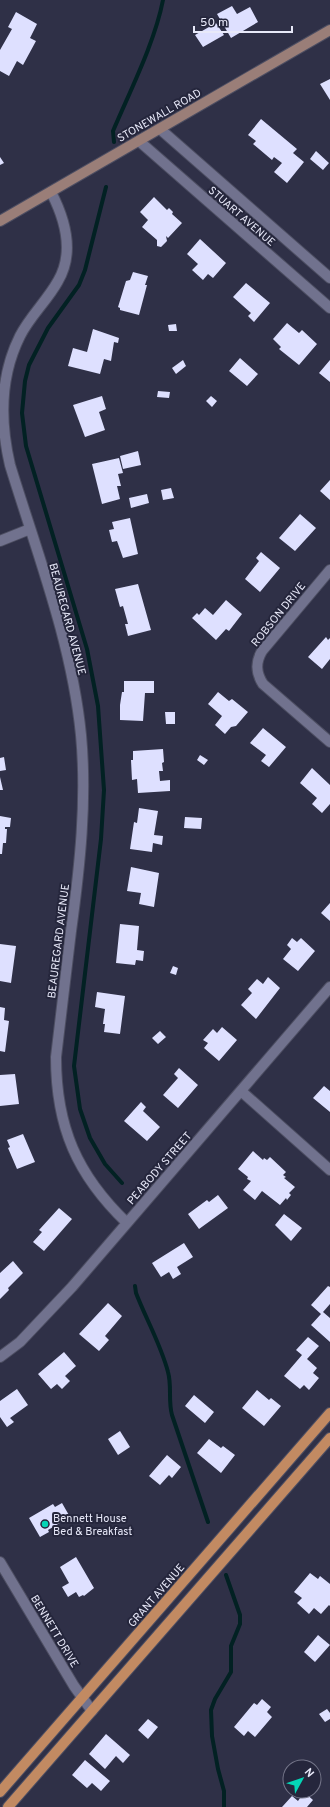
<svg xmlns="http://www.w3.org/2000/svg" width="330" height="1807" font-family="Overpass,sans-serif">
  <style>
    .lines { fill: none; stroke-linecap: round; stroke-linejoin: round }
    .stream { stroke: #022123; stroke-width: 4 }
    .building { fill: #dee0ff }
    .street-casing { stroke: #4d4e62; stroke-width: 12 }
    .secondary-casing { stroke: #4d4e62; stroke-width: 12 }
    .primary-casing { stroke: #4d4e62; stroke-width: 12 }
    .street { stroke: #71728e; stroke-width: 10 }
    .secondary { stroke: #9a7e78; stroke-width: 10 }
    .primary { stroke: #c28a62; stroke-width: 10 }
    .poi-dot { fill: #04d5b6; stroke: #25263c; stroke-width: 1.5 }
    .labels { text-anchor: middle; stroke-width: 4; stroke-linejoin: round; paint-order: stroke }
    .street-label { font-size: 11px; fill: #e8e9f9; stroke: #25263c }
    .poi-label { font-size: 11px; fill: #e8e9f9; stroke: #25263c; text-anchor: start }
  </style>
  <rect width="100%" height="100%" fill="#2f3047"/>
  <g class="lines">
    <!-- stream -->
    <path class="stream" d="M114 142 113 131C130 91 155 42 163 0
      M106 187 85 270 79 285 48 328 29 365 25 381 22 413 26 446 87 649 98 706 104 790 101 839 74 1066 80 1109 90 1138 105 1164 122 1183
      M135 1286 136 1293C146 1319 161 1345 168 1372 172 1386 168 1401 172 1415L208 1522
      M224 1807V1791L218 1769 212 1736 211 1710 215 1699 231 1672V1646L240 1624V1615L226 1575"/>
  </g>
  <!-- building -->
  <path class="building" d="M232 6 237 14 250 7 258 22 231 38 217 14Z
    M16 12 37 24 30 38 36 41 23 65 17 61 9 76 0 71V50L12 29 8 27Z
    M216 23 224 35 203 47 195 35Z
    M330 79V100L320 84Z
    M261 119 297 149 293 153 304 162 287 183 274 172 282 163 274 157 272 160 253 144 256 141 248 135Z
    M316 151 329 163 323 170 310 159Z
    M0 157 4 163 0 165Z
    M154 197 167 210 169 208 173 212 172 214 182 223 168 238 166 236 167 241 161 247 157 246V240L142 227 148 220 140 212Z
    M200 239 226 263 213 278 208 274 203 280 192 270 198 264 187 254Z
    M133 272 148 276 145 285H147L139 315 120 310V308L118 307 126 281 130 280Z
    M246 283 270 303 254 322 248 316 251 313 233 297Z
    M287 323 299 333 302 330 317 344 299 365 279 349 281 347 273 339Z
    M176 324 177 331H169L168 325Z
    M93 329 119 338 118 343 114 342 111 361 104 359 100 374 68 366 73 348 87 352Z
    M240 358 258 374 247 386 229 371Z
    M183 360 186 366 176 374 172 368Z
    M330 360V382L319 373Z
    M158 391 170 392 169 398 157 397Z
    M102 396 106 409 99 412 105 430 85 437 73 405Z
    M211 396 217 401 212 407 206 401Z
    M138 451 141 465 123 469 120 456Z
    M119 458 123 473 118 474 121 486H117L120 499 102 504 92 464Z
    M330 480V500L320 491Z
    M171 488 174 498 163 500 161 490Z
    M147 494 149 503 131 508 129 498Z
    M300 514 316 528 295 551 279 538Z
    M130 518 138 554 123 558 117 541 112 542 109 530 114 529 112 522Z
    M261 552 280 568 260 592 245 579 259 561 256 558Z
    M138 584 151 630 128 636 125 624H128L123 606 120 607 115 589Z
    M226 600 242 614 229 631 226 629 216 640 192 618 197 613 199 615 205 608 213 615Z
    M326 637 328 640 330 638V659L322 669 308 657Z
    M124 681H154V693H145L143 721 120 720V705L122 692H124Z
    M218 692 229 701 232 699 248 712 236 726 231 727 225 734 215 725 222 716 208 704Z
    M165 712H175V724H166Z
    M263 728 286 747 269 767 261 761 266 755 250 743Z
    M163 749 164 762 162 763 163 771H159L160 781 170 780V791L138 793 137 779 132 780 131 760H133V751Z
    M200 755 208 760 204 765 197 760Z
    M4 757 6 770 0 771V758Z
    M312 768 330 785V804L322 813 312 804 317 798 300 783Z
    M0 777 3 790H0Z
    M139 808 158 811 154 835 163 836 162 845 153 843 152 852 130 849 134 822 137 823Z
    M0 816 11 818 10 827H5V829H7L6 843H3L2 854H0Z
    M185 817 202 818 201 829 184 828Z
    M131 867 159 873 154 907 139 904 141 893 127 891Z
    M330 903V921L321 913Z
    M120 924 139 926 137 950 144 951 143 961 136 960 135 965 116 963Z
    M292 938 297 942 301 938 315 951 298 971 283 959 291 949 287 945Z
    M0 944 16 946 11 983 0 981Z
    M173 966 178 968 176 975 170 973Z
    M268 977 280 988 256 1019 241 1005 252 993 248 989 257 979 263 984Z
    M97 992 125 996 120 1034 104 1032 105 1024H103L105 1009 95 1007Z
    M0 1007 5 1008 4 1020 9 1021 5 1052 0 1051Z
    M222 1027 237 1040 219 1061 204 1048 208 1043 203 1040 213 1029 217 1033Z
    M160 1031 166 1037 158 1044 152 1038Z
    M179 1068 198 1085 178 1108 163 1095 178 1078 174 1074Z
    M15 1074 19 1104 0 1106V1075Z
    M324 1086 330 1091V1112L313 1098Z
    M141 1102 146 1107 143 1111 160 1127 147 1141 124 1121Z
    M23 1134 35 1162 17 1169 8 1148 10 1147 7 1140Z
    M253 1151 263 1160 264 1158 267 1160 270 1157 286 1172 283 1175 286 1177 284 1178 295 1187 289 1193 291 1195 287 1200 286 1198 280 1205 262 1191 255 1200 243 1190 251 1181 247 1179 248 1177 238 1169Z
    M218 1195 228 1208 199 1229 188 1214 207 1200 209 1202Z
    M59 1208 72 1219 44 1251 33 1242 42 1232 39 1230Z
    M284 1214 302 1228 291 1241 275 1225Z
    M184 1243 193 1257 177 1267 181 1274 173 1279 169 1272 161 1277 152 1263Z
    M13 1261 23 1273 8 1288 9 1290 0 1299V1273Z
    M328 1286 330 1287V1304L323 1312 330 1318V1342L311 1325 321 1314 311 1305Z
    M108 1303 122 1316 105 1336 109 1340 99 1351 79 1334Z
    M308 1337 319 1346 307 1359 317 1368 313 1373 319 1378 309 1390 304 1385 300 1389 284 1376 302 1355 296 1350Z
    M64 1352 76 1366 65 1376 70 1381 62 1389 57 1384 51 1389 38 1374Z
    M17 1389 28 1405 10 1418 14 1422 7 1427 0 1417V1401Z
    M257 1390 269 1400 271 1398 281 1406 264 1426 242 1408Z
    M194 1395 214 1412 205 1423 185 1406Z
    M120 1431 130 1447 118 1455 108 1439Z
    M209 1439 221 1448 223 1446 235 1455 221 1473 197 1453Z
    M167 1455 181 1467 172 1478 169 1475 160 1485 149 1476Z
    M62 1503 70 1517 48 1530 49 1532 40 1537 29 1518 53 1504 55 1507Z
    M76 1557 94 1588 84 1596 83 1595 79 1597 76 1592 68 1597 62 1587 69 1583 60 1567Z
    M310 1573 318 1579 320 1576 330 1584V1606L329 1605 321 1614 314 1608 309 1614 297 1603 302 1598 294 1592Z
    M318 1635 330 1645 315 1662 304 1652Z
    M262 1699 271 1707 267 1712 272 1717 255 1737 248 1731 244 1736 234 1727 254 1703 257 1705Z
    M327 1709 330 1713V1719L325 1722 319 1714Z
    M148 1719 158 1727 148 1739 138 1730Z
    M106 1734 130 1755 123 1763 116 1756 105 1769 89 1754Z
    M85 1760 110 1781 101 1791 92 1783 87 1788 72 1775Z
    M304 1792 313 1800 307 1807H282L292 1796 298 1801Z"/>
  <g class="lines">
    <!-- street casing -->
    <g class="street-casing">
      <path id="street" d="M160 129 330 278
        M139 141 330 308
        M51 192C65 219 75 252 58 281 47 301 30 316 20 336 0 376 0 422 10 465 37 553 72 643 81 735 87 800 80 866 71 931 66 973 61 1015 56 1057 56 1127 77 1175 127 1223
        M0 541 30 529
        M330 570 262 651C255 663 256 673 263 684L330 742
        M241 1091 330 1170
        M0 1357 20 1342 72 1287 330 987
        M0 1562 74 1686 92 1711"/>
    </g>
    <!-- secondary casing -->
    <g class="secondary-casing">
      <path id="secondary" d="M0 221 330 30"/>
    </g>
    <!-- primary casing -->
    <g class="primary-casing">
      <path id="primary" d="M0 1792 330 1413
        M8 1807 330 1438"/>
    </g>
    <!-- street -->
    <use href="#street" class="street"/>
    <!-- secondary -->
    <use href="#secondary" class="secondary"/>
    <!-- primary -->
    <use href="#primary" class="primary"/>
  </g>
  <!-- markers -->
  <circle class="poi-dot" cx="45" cy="1524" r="4"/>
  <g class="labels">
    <!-- street labels -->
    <g class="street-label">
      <text transform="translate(159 115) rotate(-30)" y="4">STONEWALL ROAD</text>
      <text transform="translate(242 216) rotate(41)" y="4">STUART AVENUE</text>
      <text transform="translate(278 614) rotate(-51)" y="4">ROBSON DRIVE</text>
      <text transform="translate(68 619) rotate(75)" y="4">BEAUREGARD AVENUE</text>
      <text transform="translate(58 941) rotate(-83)" y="4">BEAUREGARD AVENUE</text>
      <text transform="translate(159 1168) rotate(-49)" y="4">PEABODY STREET</text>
      <text transform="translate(156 1595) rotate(-49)" y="4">GRANT AVENUE</text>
      <text transform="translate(55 1631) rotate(59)" y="4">BENNETT DRIVE</text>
    </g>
    <!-- poi labels -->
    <g class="poi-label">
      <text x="53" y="1522">Bennett House<tspan x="53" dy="13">Bed &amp; Breakfast</tspan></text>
    </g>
  </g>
  <!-- north arrow -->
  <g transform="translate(302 1779) rotate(50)"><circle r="19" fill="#25263c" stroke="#737488"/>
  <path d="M0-3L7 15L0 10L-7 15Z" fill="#04d5b6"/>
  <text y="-6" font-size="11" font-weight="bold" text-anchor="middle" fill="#e8e9f9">N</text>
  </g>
  <!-- scale -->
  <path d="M194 26v6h98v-6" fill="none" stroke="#e8e9f9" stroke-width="2"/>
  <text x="200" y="26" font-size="12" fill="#e8e9f9" stroke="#25263c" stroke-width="3" paint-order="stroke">50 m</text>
</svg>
